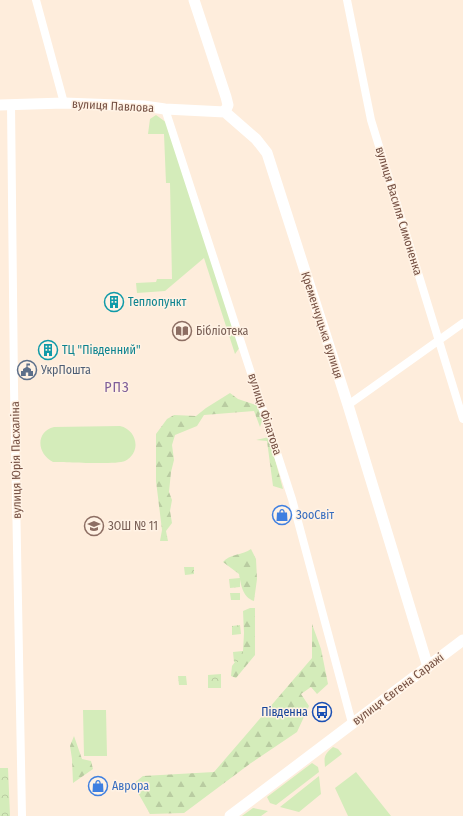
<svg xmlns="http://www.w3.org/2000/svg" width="463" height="816" font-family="'Fira Sans Condensed',sans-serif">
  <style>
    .grass { fill: #d4ecba }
    .forest { fill: url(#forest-firs) }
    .park { fill: url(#park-crowns) }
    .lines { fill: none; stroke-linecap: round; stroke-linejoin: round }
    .street { stroke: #fff; stroke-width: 8 }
    .secondary { stroke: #fff; stroke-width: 11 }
    .labels { text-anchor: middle; stroke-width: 3; stroke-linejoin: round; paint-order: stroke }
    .street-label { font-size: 12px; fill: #755043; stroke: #fff2e4 }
    .culture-label { font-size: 12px; fill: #0d838f; stroke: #fff2e4; text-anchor: start }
    .education-label { font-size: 12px; fill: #785e54; stroke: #fff2e4; text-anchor: start }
    .service-label { font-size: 12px; fill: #4e5e75; stroke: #fff2e4; text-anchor: start }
    .shop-label { font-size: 12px; fill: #366cbe; stroke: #fff2e4; text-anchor: start }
    .transit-label { font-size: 12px; fill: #164399; stroke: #fff2e4; text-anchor: end }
    .quarter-label { font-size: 14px; letter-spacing: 1px; fill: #7f5e99; stroke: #fff2e4 }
  </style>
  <defs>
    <pattern id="forest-firs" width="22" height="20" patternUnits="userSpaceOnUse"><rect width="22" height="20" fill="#d4ecba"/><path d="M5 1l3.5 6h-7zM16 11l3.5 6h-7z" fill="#b9cca1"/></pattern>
    <pattern id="park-crowns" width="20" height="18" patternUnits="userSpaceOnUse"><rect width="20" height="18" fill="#d4ecba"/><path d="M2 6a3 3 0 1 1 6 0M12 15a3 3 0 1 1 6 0" fill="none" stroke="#b9cca1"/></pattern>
  </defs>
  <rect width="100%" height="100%" fill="#feeddc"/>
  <!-- grass -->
  <path class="grass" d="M156 115 167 123 240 347 235 354 204 258 165 291 137 293 136 283 156 282 157 279H172L170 183H166L164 134H148L150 119Z
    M120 426C137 430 142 452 125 461 116 465 66 462 53 462 37 454 35 432 54 427Z
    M83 710H106L107 756H84Z
    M333 747 338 749 342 754 325 767C324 756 324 755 333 747Z
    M312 763 318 767 319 772 276 805 270 803 267 797Z
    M356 772 391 816H348L335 788Z
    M319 776 321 794 299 812 280 807Z
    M253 808 268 811 261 816H242Z"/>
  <!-- forest -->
  <path class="forest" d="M230 393 238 399 259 406 263 418 260 427 254 411 204 415 197 426 175 435 172 445 174 460 171 472 169 492 172 500 170 511 172 523 166 531 168 541H160L162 530 156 481V434L167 419 174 415 196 416 206 408Z
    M269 437 283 489 273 486 267 441 256 440Z
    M251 549 256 559 257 579 254 601C242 597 241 584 239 574L223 562C229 554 243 555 251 549Z
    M250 608H255V655L236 678 231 676 232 666 243 651 244 633 243 611Z
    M312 624 321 649 328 684 317 694 311 687 301 694 309 706 297 732 251 763 184 813 150 814 133 784 143 776 214 772 312 658Z
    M74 736 82 759 91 761 93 769 73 783 72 759 70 746Z"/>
  <!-- park -->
  <path class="park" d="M184 567H194V574L185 575Z
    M240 578V587L230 588 229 579Z
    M230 593H240V600H231Z
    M240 625 241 634 232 635V626Z
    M243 651V662H234L233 652Z
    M221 674V688H208V675Z
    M178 676H186L187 685H179Z
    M0 768H8L10 816H0Z"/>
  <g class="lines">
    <!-- street -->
    <path class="street" d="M36 0 64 103
      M347 0 371 120 463 419
      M11 104 14 387 22 816
      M165 109 292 499 352 723
      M348 405 463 323"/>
    <!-- secondary -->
    <path class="secondary" d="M194 0 226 97 228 105 225 112 256 139 267 153 348 405 428 667
      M0 105 64 103 144 106 165 109 225 112
      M230 816 463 640"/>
  </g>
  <!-- icons -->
  <defs>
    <g id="building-ring" transform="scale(1)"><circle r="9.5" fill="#fff2e4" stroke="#0f9aa8" stroke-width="1.5"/><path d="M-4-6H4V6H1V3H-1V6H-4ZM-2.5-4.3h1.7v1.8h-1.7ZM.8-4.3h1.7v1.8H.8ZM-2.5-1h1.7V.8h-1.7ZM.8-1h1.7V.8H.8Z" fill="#0f9aa8"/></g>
    <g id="library-ring" transform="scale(1)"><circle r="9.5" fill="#fff2e4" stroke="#8d6e63" stroke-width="1.5"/><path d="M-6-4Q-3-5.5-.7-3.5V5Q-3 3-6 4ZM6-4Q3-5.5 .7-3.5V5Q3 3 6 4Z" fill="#8d6e63"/></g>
    <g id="civic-ring" transform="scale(1)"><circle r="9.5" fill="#fff2e4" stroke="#5c6f8a" stroke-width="1.5"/><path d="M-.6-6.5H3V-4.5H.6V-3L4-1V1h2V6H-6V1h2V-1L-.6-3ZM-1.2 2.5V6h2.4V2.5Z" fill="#5c6f8a"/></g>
    <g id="shop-ring" transform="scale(1)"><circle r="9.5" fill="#fff2e4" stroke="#3f7fe0" stroke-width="1.5"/><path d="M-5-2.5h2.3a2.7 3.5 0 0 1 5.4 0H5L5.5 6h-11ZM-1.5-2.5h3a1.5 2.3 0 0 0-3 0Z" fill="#3f7fe0"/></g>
    <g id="school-ring" transform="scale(1)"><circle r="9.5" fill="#fff2e4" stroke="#8d6e63" stroke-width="1.5"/><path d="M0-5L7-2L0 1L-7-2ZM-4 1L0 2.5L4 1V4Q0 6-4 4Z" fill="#8d6e63"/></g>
    <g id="bus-ring" transform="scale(1)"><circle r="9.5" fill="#fff2e4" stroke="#1a4fb4" stroke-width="1.5"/><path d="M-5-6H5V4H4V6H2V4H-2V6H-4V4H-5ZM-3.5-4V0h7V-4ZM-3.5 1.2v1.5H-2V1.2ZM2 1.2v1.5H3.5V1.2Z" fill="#1a4fb4"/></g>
  </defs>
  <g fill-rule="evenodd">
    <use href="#building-ring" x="114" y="302"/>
    <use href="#library-ring" x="182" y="331"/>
    <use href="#building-ring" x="48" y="350"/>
    <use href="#civic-ring" x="27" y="370"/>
    <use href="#shop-ring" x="282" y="515"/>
    <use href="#school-ring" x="94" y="526"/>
    <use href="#bus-ring" x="322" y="712"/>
    <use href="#shop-ring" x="98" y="786"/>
  </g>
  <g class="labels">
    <!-- street labels -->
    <g class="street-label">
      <text transform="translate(113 106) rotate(3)" y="4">вулиця Павлова</text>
      <text transform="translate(399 211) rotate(73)" y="4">вулиця Василя Симоненка</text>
      <text transform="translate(322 325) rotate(72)" y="4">Кременчуцька вулиця</text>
      <text transform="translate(265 414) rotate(72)" y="4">вулиця Філатова</text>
      <text transform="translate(16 460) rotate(-91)" y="4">вулиця Юрія Пасхаліна</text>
      <text transform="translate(398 689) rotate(-37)" y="4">вулиця Євгена Саражі</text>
    </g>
    <!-- culture labels -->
    <g class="culture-label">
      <text x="128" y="306">Теплопункт</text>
      <text x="62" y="354">ТЦ "Південний"</text>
    </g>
    <!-- education labels -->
    <g class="education-label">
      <text x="196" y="335">Бібліотека</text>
      <text x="108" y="530">ЗОШ № 11</text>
    </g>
    <!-- service labels -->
    <g class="service-label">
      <text x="41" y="374">УкрПошта</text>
    </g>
    <!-- shop labels -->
    <g class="shop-label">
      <text x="296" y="519">ЗооСвiт</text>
      <text x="112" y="790">Аврора</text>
    </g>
    <!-- transit labels -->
    <g class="transit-label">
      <text x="308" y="716">Південна</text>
    </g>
    <!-- quarter labels -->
    <g class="quarter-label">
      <text x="117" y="392">РПЗ</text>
    </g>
  </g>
</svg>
